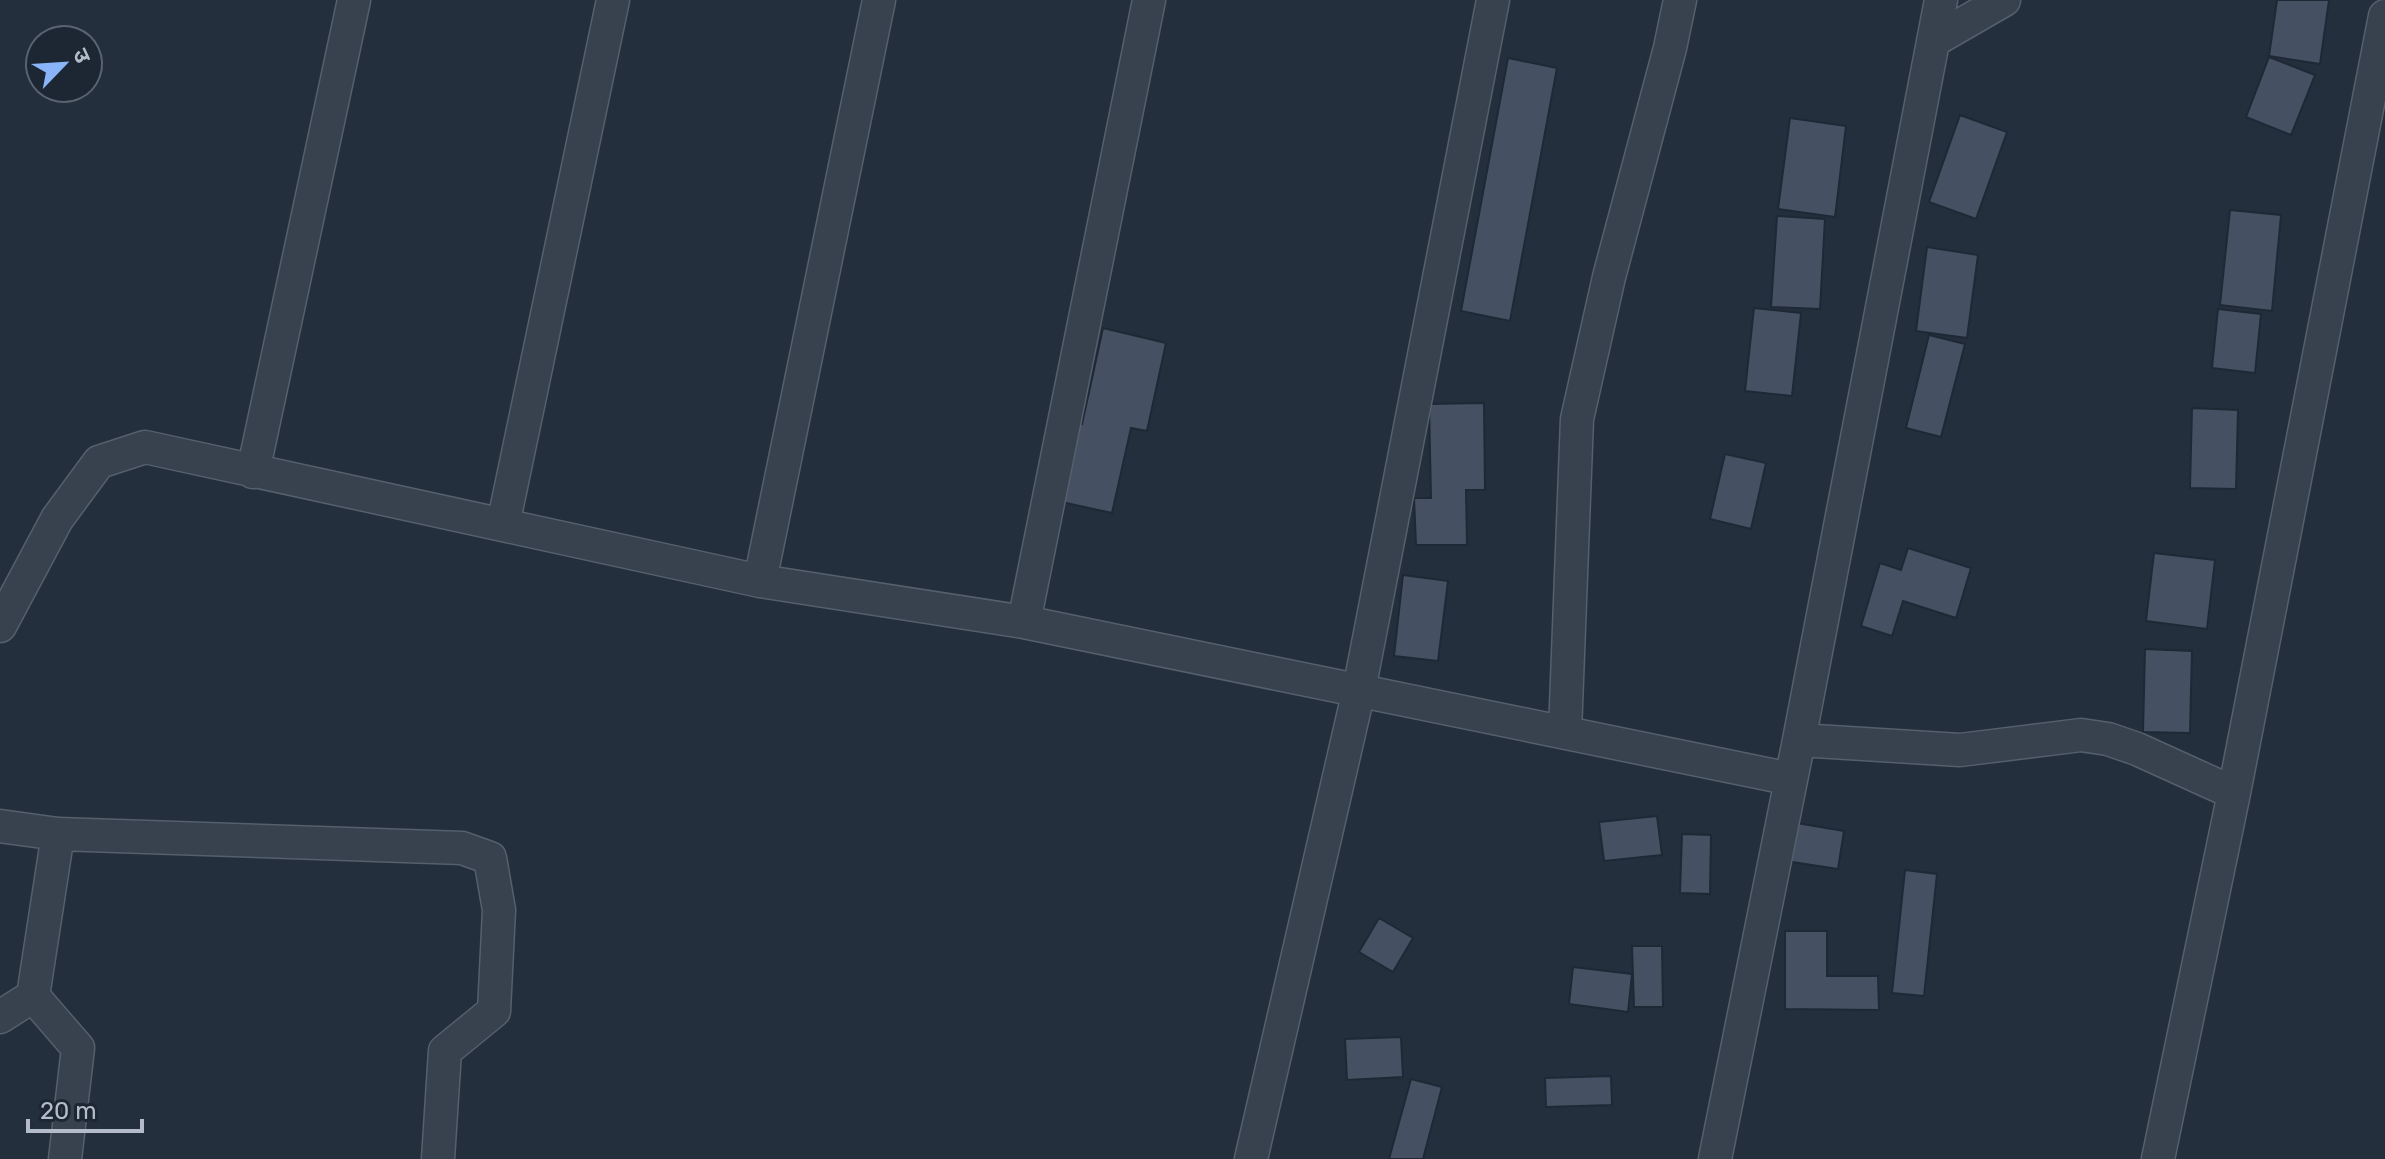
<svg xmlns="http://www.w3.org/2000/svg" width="2385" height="1159" font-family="Rubik,'Noto Sans Devanagari',sans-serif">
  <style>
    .building { fill: #455162; stroke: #1f2835; stroke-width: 2 }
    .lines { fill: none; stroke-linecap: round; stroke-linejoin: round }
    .street-casing { stroke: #565f6c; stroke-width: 35 }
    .street { stroke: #38414e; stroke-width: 32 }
  </style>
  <rect width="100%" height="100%" fill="#242f3e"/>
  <!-- building -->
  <path class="building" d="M2277 0H2329L2320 64 2269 56Z
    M2269 57 2315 75 2291 135 2246 117Z
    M1508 58 1557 68 1510 321 1461 311Z
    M1960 115 2007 132 1976 219 1929 202Z
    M1790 118 1846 126 1835 217 1778 209Z
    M2230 210 2281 215 2272 311 2220 305Z
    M1777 216 1825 219 1820 309 1771 307Z
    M1927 247 1978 255 1967 338 1916 331Z
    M1754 308 1801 313 1792 396 1745 391Z
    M2218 309 2261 314 2255 373 2212 368Z
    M1103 328 1166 343 1147 431 1131 428 1112 513 1057 501 1075 422 1082 424Z
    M1929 335 1965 344 1941 437 1906 428Z
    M1484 403 1485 490H1466L1467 545H1416L1414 498H1431L1429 404Z
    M2192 408 2238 410 2236 489 2190 488Z
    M1725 454 1766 463 1751 529 1710 519Z
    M1908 548 1971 568 1956 618 1903 601 1892 636 1861 626 1880 563 1901 570Z
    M2154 553 2215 560 2207 629 2146 621Z
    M1403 575 1448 581 1438 661 1394 656Z
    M2145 649 2192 651 2190 733 2143 732Z
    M1657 816 1662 855 1604 861 1599 822Z
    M1785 821 1844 831 1838 869 1779 860Z
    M1682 834 1711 835 1710 894 1680 893Z
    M1905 870 1937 874 1924 996 1892 993Z
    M1379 918 1413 938 1393 972 1359 952Z
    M1785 931H1827V976H1878L1879 1010 1785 1009Z
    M1632 946H1662L1663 1007H1634Z
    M1573 967 1632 974 1628 1012 1569 1004Z
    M1401 1037 1403 1077 1347 1080 1345 1039Z
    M1611 1076 1612 1105 1546 1107 1545 1078Z
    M1411 1079 1442 1087 1423 1159H1389Z"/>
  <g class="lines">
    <!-- street casing -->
    <g class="street-casing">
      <path id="street" d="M1933 41 2004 0
        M253 472 354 0
        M503 525 613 0
        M760 581 879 0
        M1024 622 1149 0
        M0 626 57 519 99 462 145 447 760 581 1024 622 1791 779
        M1565 732 1577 419 1609 277 1670 48 1680 0
        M1799 740 1960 750 2081 735 2108 739 2137 749 2234 793 2385 16
        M0 826 58 834 462 848 490 858 499 910 494 1011 445 1051 438 1159
        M33 996 78 1048 65 1159
        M0 1017 33 996 58 834
        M1251 1159 1359 690 1493 0
        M1715 1159 1799 740 1941 0
        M2158 1159 2234 793"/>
    </g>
    <!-- street -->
    <use href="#street" class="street"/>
  </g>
  <!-- north arrow -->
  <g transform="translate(64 64) rotate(65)"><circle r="38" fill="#1d2633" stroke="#59626f" stroke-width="2"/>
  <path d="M0-6L14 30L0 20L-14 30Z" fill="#8ab4f8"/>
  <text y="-12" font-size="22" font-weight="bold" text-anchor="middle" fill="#b4bcc9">उ</text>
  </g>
  <!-- scale -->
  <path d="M28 1119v12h114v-12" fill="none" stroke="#b4bcc9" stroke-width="4"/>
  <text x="40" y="1119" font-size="24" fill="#b4bcc9" stroke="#1d2633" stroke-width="6" paint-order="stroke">20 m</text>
</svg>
